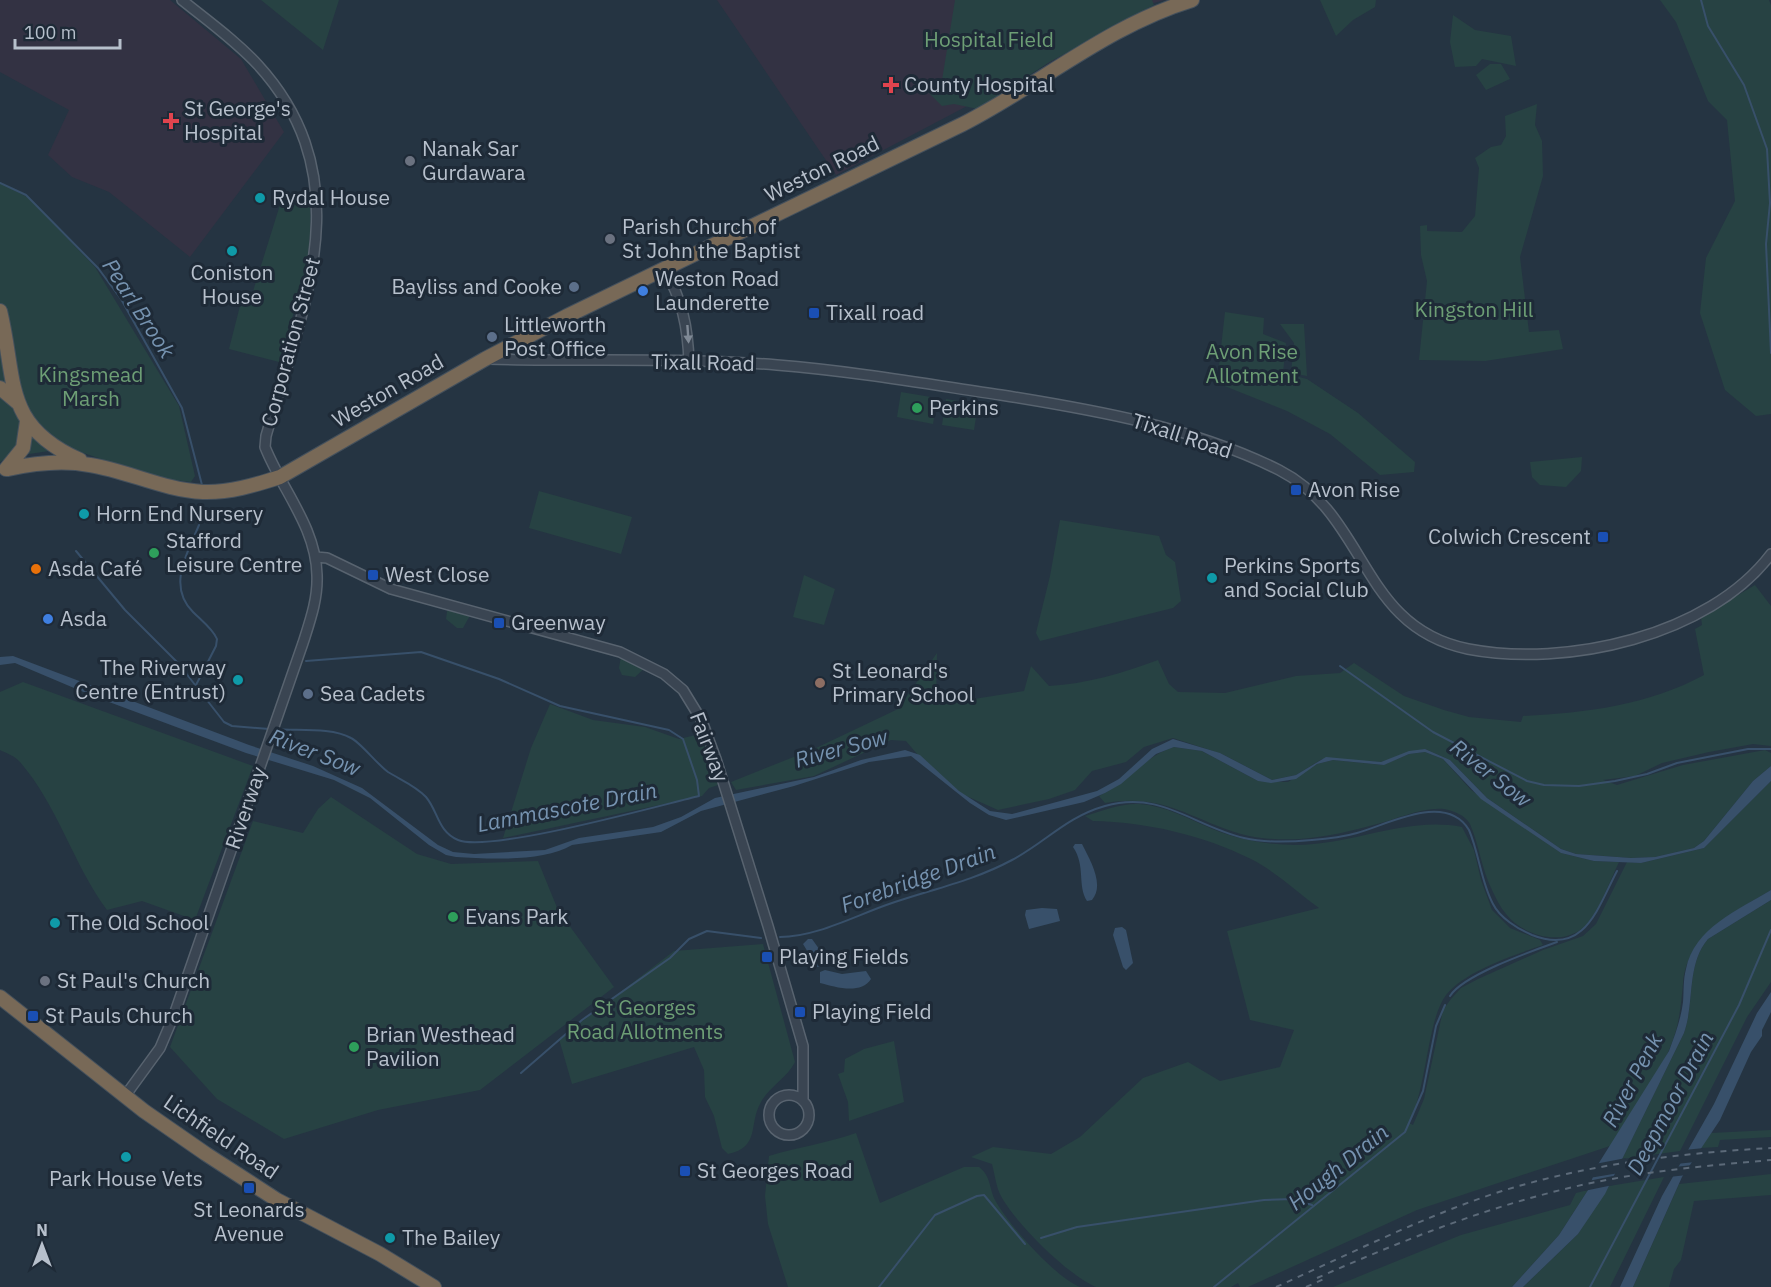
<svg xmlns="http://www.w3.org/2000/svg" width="1771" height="1287" font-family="'IBM Plex Sans',sans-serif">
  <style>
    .medical { fill: #333243 }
    .green { fill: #274243 }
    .water { fill: #38506a }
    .pier { fill: #253442 }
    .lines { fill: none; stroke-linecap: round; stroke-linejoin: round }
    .stream { stroke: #38506a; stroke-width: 2 }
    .minor-casing { stroke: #58636f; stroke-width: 12 }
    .highway-casing { stroke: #44505c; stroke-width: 16 }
    .minor { stroke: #3a4552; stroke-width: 9 }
    .highway { stroke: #786957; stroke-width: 14 }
    .rail { stroke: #5c6a79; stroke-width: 2; stroke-dasharray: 6 6; stroke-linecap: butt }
    .oneway { fill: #7f8995 }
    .health-dot { fill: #e0444e; stroke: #1e2a37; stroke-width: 2 }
    .worship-dot { fill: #6b7280; stroke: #1e2a37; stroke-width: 2 }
    .culture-dot { fill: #0f9aa8; stroke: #1e2a37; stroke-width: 2 }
    .service-dot { fill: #5c6f8a; stroke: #1e2a37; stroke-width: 2 }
    .shop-dot { fill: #3f7fe0; stroke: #1e2a37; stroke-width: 2 }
    .transit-dot { fill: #1a4fb4; stroke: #1e2a37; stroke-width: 2 }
    .leisure-dot { fill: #2e9e5b; stroke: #1e2a37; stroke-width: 2 }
    .food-dot { fill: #e8710a; stroke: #1e2a37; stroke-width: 2 }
    .education-dot { fill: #8d6e63; stroke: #1e2a37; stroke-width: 2 }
    .labels { text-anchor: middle; stroke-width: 6; stroke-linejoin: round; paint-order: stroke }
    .park-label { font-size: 21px; fill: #6d9e75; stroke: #1e2a37 }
    .poi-label { font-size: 21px; fill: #b7c0cc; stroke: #1e2a37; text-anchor: start }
    .street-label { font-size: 21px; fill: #b7c0cc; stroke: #1e2a37 }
    .water-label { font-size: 22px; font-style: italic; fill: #7693b0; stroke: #1e2a37 }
  </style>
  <rect width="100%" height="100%" fill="#253442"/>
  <!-- medical -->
  <path class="medical" d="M0 0H170L241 59 284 132 190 257 109 192 72 177 48 155 69 110 0 72Z
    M717 0H1164L1144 6 1068 53 836 175Z"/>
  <!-- green -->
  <path class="green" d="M261 0H339L323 50Z
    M955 0H1152L1154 5 1048 63 978 109 954 104 942 106 919 83 942 80Z
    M1320 0H1376L1375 7 1353 20 1336 36Z
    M1660 0H1769L1771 5V414L1756 416 1725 390 1700 313 1706 258 1735 201 1727 120 1708 101 1676 22Z
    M1453 15 1475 30 1511 36 1516 66 1482 59 1476 66 1455 67 1450 42Z
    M1490 64H1501L1510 79 1486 90 1476 75Z
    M1537 104 1535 125 1542 141 1543 176 1520 257 1529 332 1559 330 1563 349 1485 361 1419 360 1427 281 1421 255 1420 226 1427 225V231L1462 232 1475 216 1479 168 1475 158 1491 147 1501 145 1506 136 1505 116Z
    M0 183 29 198 95 267 179 406 195 476 191 482 157 478 69 448 29 454 13 453 0 462Z
    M284 192 310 200C314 265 295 304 279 362L229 349 241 302 249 304Z
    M1225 312 1264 318 1263 334 1286 343 1283 373 1307 379 1358 413 1415 462 1414 472 1380 475 1330 434 1287 411 1217 383Z
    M1280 324H1304L1307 376 1291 373 1294 343Z
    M901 392 937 398 933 424 897 417Z
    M946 399 978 404 974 430 942 425Z
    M1582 457 1581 471 1566 487 1540 485 1532 477 1530 462Z
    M539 491 632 517 621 554 529 528Z
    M1060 520 1159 536 1166 555 1175 562 1181 601 1173 608 1040 641 1036 633 1050 576Z
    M804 575 835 589 824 625 793 617Z
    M1755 585 1771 606V746L1753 744 1709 752 1662 763 1635 776 1603 780 1617 785 1683 765 1765 750 1771 753V766L1753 781 1704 841 1694 848 1655 857 1631 858 1576 854 1561 849 1487 798 1450 760 1425 749 1381 762 1322 759 1296 775 1272 780 1222 754 1173 738 1144 747 1126 762 1092 771 1075 790 1049 799 998 810 962 794 923 761 906 741 891 740 814 776 736 790 731 782 816 748 898 709 937 653 936 705 1024 691 1031 666 1049 686C1086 684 1123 673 1158 660L1169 684 1178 692 1225 693 1296 676 1340 673 1354 663 1404 696 1444 710 1469 717 1521 722 1523 716C1586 713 1649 705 1704 675L1695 629 1702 625 1701 617Z
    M448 605 472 612 463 628H457L446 619Z
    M621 656 646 667 635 677 622 675 619 668Z
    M23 682 253 766 195 920 142 901 107 910C73 864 58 806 20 762 15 756 6 753 0 750V692Z
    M550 704 593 720 645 727 679 739 700 734 718 785 709 788 702 796 503 838 531 748Z
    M1174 747 1202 751 1258 781 1288 782 1317 764 1333 760 1383 765 1409 754 1425 752 1443 759 1471 790 1561 853 1594 861 1619 862C1610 881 1602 903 1590 920 1570 949 1525 938 1506 914 1500 907 1496 898 1492 890 1482 870 1479 845 1470 824 1465 815 1454 811 1444 809 1422 807 1397 819 1377 824 1352 831 1326 837 1300 839 1282 840 1258 839 1241 834 1188 818 1164 793 1105 803L1099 796C1127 783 1144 756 1174 747Z
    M1771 781V890C1733 913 1688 933 1683 983 1681 1006 1679 1028 1669 1050 1654 1083 1631 1114 1612 1145L1607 1147 1417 1210 1248 1287H1240L1238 1283 1231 1287H1096C1068 1275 1016 1224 1001 1196 996 1187 995 1175 992 1164L971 1157 993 1147 1051 1154 1080 1137 1143 1078 1188 1062 1220 1081 1280 1067 1294 1030 1250 1020 1227 931 1319 908C1297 892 1275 871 1251 859 1203 835 1146 822 1093 821L1085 816C1101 811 1122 803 1139 804 1168 806 1194 822 1220 832 1245 841 1270 845 1296 845 1353 845 1406 816 1462 827L1474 850 1481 880 1492 910 1510 928 1540 940 1543 945C1514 955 1465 971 1446 995 1427 1020 1427 1088 1409 1123L1413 1125 1424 1099 1443 1010 1451 999 1461 988 1478 979 1543 950 1583 936 1596 924 1627 862 1641 863 1704 848Z
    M331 797 417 854 451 864 538 861 558 910 614 987 480 1090 378 1110 284 1139 217 1099 170 1047 253 821 303 833 318 809Z
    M1771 900V982L1747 1017 1680 1151 1622 1159 1684 1033C1695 1002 1686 965 1708 939Z
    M763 944 795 1062C787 1078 770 1086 761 1102 748 1124 761 1147 728 1154L722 1148 714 1116 705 1097 704 1070 694 1047 572 1084 559 1039 674 951Z
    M894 1041 904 1102 849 1121 848 1102 838 1074 844 1072 845 1059 864 1049Z
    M1771 1130V1137L1720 1140 1718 1147 1700 1148 1711 1133Z
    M856 1133 880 1203 964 1167H979C991 1176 989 1188 995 1200 1008 1224 1055 1277 1080 1287H788L768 1224 765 1196 769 1156C798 1147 828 1143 856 1133Z
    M1771 1174V1195L1694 1201 1681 1260 1674 1269 1669 1287H1633L1679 1184Z
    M1664 1177 1610 1287H1523L1578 1234 1609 1186Z
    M1588 1190 1559 1235 1512 1287H1333L1461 1235 1570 1205 1576 1193Z"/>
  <!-- water -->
  <path class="water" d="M13 656 249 745 313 766 362 788 438 845 453 852 474 854 545 850 579 838 653 827 681 817 715 798 814 777 861 760 905 750 920 755 959 791 990 811 1012 814 1097 791 1119 779 1152 749 1173 739 1220 753 1272 780 1296 775 1326 757 1381 762 1409 751 1425 749 1450 760 1487 798 1561 849 1576 854 1631 858 1655 857 1694 848 1704 841 1753 781 1771 766V781L1704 848 1641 863 1594 861 1561 853 1481 799 1443 759 1425 752 1409 754 1384 765 1333 760 1317 764 1296 779 1271 783 1258 781 1202 751 1174 747 1156 754 1121 784 1105 793 1084 802 1006 820 989 815 970 803 911 756 869 762 794 786 701 811 661 832 572 845C544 862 489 859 456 857L446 855 429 845 370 798 334 780 246 753 93 696 15 663 0 665V657Z
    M1075 844H1082C1090 860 1105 885 1092 900L1087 901C1077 885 1086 866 1073 847Z
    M1771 890V900L1708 939C1686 965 1695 1002 1684 1033L1605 1194 1578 1234 1523 1287H1512L1559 1235 1588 1190 1597 1166 1669 1051C1675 1035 1681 1019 1683 1002 1684 991 1683 980 1686 969 1694 928 1738 910 1771 890Z
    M1042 908 1057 909 1060 921 1029 929 1025 915 1026 910Z
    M1122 927 1126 930 1133 963 1126 970 1123 967 1113 935 1115 928Z
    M808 939H812L827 960 824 966 817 967 803 944Z
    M825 970 842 974 866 971 871 979C861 995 835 987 820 983V972Z
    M1771 992V1012L1762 1030V1036L1751 1052 1720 1120 1682 1177 1633 1287H1620L1662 1196 1714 1104 1757 1013Z"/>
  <!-- pier -->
  <path class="pier" d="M1704 1148 1695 1162 1676 1164 1684 1150Z
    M1626 1158 1619 1173 1589 1178 1595 1164Z
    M1693 1165 1687 1175 1669 1177 1674 1167Z
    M1618 1175 1613 1185 1584 1191 1588 1181Z"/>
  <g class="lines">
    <!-- stream -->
    <path class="stream" d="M1701 0 1708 26 1744 85 1767 149 1770 203 1766 244 1771 353
      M0 183 26 195 98 268 121 299 182 408 202 485
      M76 551 125 610 178 663 224 722 232 726 269 729
      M1340 666 1433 732 1527 781 1544 785 1579 786 1615 781 1647 774 1677 763 1748 749H1771
      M196 685 216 646 217 639C213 629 201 620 193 612 167 586 187 554 199 525
      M275 729C298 731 331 727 351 738 360 742 377 764 388 772 401 780 416 786 426 797 438 811 438 832 458 840 490 853 657 806 699 796L697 780 683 739 669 730 560 706 499 679 421 652 306 661
      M780 937C817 937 856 915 892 903 933 889 973 881 1012 860 1046 842 1066 817 1105 806 1161 790 1193 826 1244 838 1265 843 1290 842 1312 840 1326 839 1343 837 1357 833 1389 824 1446 792 1469 830 1479 853 1481 882 1493 904 1500 918 1518 929 1532 935 1585 956 1597 909 1617 871
      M1450 996C1463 975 1532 951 1557 942
      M521 1073 582 1020 670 958 689 939 707 931 761 938
      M1041 1238 1077 1227 1264 1200 1292 1199 1312 1205
      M879 1287 935 1215 977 1196 984 1195 1025 1244
      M1214 1287 1405 1132 1423 1091 1436 1026 1445 1005
      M1590 1287 1739 1005 1771 930"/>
    <!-- minor casing -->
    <g class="minor-casing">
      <path id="minor" d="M664 268C682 299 688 327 689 363
        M488 359C583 362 682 357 777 365 852 371 927 384 1001 395 1095 410 1193 427 1279 470 1369 516 1359 627 1468 649 1566 668 1709 636 1771 554
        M316 557 327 558 391 589 620 652 664 674 683 690 702 721 716 759 768 926 803 1046V1101
        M769 1115a20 20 0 1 1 40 0a20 20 0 1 1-40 0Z
        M125 1096 160 1048 174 1015 303 643C310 621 318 599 317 575 316 527 282 490 265 447L266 436C302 310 363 180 258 65 236 41 208 21 182 0"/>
    </g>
    <!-- highway casing -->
    <g class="highway-casing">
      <path id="highway" d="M0 311C17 381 2 425 80 460
        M0 388 17 402
        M6 469 23 448 27 421
        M8 469C35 463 62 460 90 465 128 471 164 490 203 492 229 493 255 485 280 477L485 359 567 316 963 124C1041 84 1107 26 1192 0
        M0 997 144 1111 206 1154 277 1200 380 1254 434 1287"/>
    </g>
    <!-- minor -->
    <use href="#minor" class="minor"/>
    <!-- highway -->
    <use href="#highway" class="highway"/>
    <!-- rail -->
    <path class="rail" d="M1317 1278C1399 1242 1481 1209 1569 1188 1635 1172 1703 1166 1771 1160
      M1276 1287C1350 1254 1424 1216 1502 1191 1589 1164 1681 1153 1771 1148
      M1306 1287 1326 1278"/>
  </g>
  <!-- one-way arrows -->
  <defs><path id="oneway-solid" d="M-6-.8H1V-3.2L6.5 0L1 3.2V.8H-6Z" transform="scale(1.5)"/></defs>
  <use class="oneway" href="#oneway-solid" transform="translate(688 334) rotate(86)"/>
  <!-- markers -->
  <g class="health-dot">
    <path d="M888 76h6v6h6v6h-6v6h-6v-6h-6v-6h6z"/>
    <path d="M168 112h6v6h6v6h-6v6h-6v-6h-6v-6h6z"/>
  </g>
  <g class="worship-dot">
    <circle cx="410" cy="161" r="6"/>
    <circle cx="610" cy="239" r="6"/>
    <circle cx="45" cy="981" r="6"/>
  </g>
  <g class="culture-dot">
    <circle cx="260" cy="198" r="6"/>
    <circle cx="232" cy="251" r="6"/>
    <circle cx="84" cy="514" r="6"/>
    <circle cx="1212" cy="578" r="6"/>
    <circle cx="238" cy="680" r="6"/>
    <circle cx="55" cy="923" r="6"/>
    <circle cx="126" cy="1157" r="6"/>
    <circle cx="390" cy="1238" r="6"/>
  </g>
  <g class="service-dot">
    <circle cx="574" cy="287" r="6"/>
    <circle cx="492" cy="337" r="6"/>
    <circle cx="308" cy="694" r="6"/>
  </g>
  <g class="shop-dot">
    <circle cx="643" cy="291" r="6"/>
    <circle cx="48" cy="619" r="6"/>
  </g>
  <g class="transit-dot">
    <rect x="808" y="307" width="12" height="12" rx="3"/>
    <rect x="1290" y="484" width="12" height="12" rx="3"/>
    <rect x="1597" y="531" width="12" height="12" rx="3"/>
    <rect x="367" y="569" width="12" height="12" rx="3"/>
    <rect x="493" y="617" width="12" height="12" rx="3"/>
    <rect x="761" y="951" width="12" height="12" rx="3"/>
    <rect x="794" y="1006" width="12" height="12" rx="3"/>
    <rect x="27" y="1010" width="12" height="12" rx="3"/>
    <rect x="679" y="1165" width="12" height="12" rx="3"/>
    <rect x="243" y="1182" width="12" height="12" rx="3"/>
  </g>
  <g class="leisure-dot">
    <circle cx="917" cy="408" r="6"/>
    <circle cx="154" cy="553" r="6"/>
    <circle cx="453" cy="917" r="6"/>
    <circle cx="354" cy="1047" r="6"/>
  </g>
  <circle class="food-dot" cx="36" cy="569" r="6"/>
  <circle class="education-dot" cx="820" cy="683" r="6"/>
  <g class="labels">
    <!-- park labels -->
    <g class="park-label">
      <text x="989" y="47">Hospital Field</text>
      <text x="1474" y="317">Kingston Hill</text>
      <text x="1252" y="359">Avon Rise<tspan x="1252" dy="24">Allotment</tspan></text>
      <text x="91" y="382">Kingsmead<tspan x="91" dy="24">Marsh</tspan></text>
      <text x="645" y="1015">St Georges<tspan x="645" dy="24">Road Allotments</tspan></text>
    </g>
    <!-- poi labels -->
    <g class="poi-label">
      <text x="904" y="92">County Hospital</text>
      <text x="184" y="116">St George's<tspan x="184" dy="24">Hospital</tspan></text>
      <text x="422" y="156">Nanak Sar<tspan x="422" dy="24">Gurdawara</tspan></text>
      <text x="272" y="205">Rydal House</text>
      <text x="622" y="234">Parish Church of<tspan x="622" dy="24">St John the Baptist</tspan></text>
      <text x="232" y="280" text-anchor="middle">Coniston<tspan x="232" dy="24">House</tspan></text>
      <text x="655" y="286">Weston Road<tspan x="655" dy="24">Launderette</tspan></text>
      <text x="562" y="294" text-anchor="end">Bayliss and Cooke</text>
      <text x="826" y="320">Tixall road</text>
      <text x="504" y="332">Littleworth<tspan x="504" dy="24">Post Office</tspan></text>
      <text x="929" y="415">Perkins</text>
      <text x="1308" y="497">Avon Rise</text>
      <text x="96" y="521">Horn End Nursery</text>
      <text x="1591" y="544" text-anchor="end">Colwich Crescent</text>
      <text x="166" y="548">Stafford<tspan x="166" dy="24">Leisure Centre</tspan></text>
      <text x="1224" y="573">Perkins Sports<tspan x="1224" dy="24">and Social Club</tspan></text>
      <text x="48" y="576">Asda Café</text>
      <text x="385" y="582">West Close</text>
      <text x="60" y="626">Asda</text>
      <text x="511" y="630">Greenway</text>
      <text x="226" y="675" text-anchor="end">The Riverway<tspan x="226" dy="24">Centre (Entrust)</tspan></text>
      <text x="832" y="678">St Leonard's<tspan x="832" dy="24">Primary School</tspan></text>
      <text x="320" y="701">Sea Cadets</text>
      <text x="465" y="924">Evans Park</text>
      <text x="67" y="930">The Old School</text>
      <text x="779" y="964">Playing Fields</text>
      <text x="57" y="988">St Paul's Church</text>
      <text x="812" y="1019">Playing Field</text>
      <text x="45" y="1023">St Pauls Church</text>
      <text x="366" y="1042">Brian Westhead<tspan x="366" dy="24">Pavilion</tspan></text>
      <text x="697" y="1178">St Georges Road</text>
      <text x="126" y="1186" text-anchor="middle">Park House Vets</text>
      <text x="249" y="1217" text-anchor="middle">St Leonards<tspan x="249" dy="24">Avenue</tspan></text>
      <text x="402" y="1245">The Bailey</text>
    </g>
    <!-- street labels -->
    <g class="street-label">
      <text transform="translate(822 169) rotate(-26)" y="7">Weston Road</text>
      <text transform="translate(291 342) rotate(-75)" y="7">Corporation Street</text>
      <text transform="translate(703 363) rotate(1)" y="7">Tixall Road</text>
      <text transform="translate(388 391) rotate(-30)" y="7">Weston Road</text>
      <text transform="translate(1182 436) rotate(18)" y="7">Tixall Road</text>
      <text transform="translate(709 747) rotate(69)" y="7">Fairway</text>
      <text transform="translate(246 808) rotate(-71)" y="7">Riverway</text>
      <text transform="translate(221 1137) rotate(34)" y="7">Lichfield Road</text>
    </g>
    <!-- water labels -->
    <g class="water-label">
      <text transform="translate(139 308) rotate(57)" y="8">Pearl Brook</text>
      <text transform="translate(841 748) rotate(-15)" y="8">River Sow</text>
      <text transform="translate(315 752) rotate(21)" y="8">River Sow</text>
      <text transform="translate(1491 773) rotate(38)" y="8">River Sow</text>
      <text transform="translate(567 807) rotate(-11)" y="8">Lammascote Drain</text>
      <text transform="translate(918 878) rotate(-20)" y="8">Forebridge Drain</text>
      <text transform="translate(1632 1080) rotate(-62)" y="8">River Penk</text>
      <text transform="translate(1670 1103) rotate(-62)" y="8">Deepmoor Drain</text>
      <text transform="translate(1338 1167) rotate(-39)" y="8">Hough Drain</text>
    </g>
  </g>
  <!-- north arrow -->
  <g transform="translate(42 1245)" stroke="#1e2a37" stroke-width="4.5" paint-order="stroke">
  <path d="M0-4.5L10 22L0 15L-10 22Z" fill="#b7c0cc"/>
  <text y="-9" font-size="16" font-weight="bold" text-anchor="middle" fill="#b7c0cc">N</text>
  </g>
  <!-- scale -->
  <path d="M15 39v9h105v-9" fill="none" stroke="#b7c0cc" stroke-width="3"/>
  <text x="24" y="39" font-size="18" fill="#b7c0cc" stroke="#1e2a37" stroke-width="4.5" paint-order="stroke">100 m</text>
</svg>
